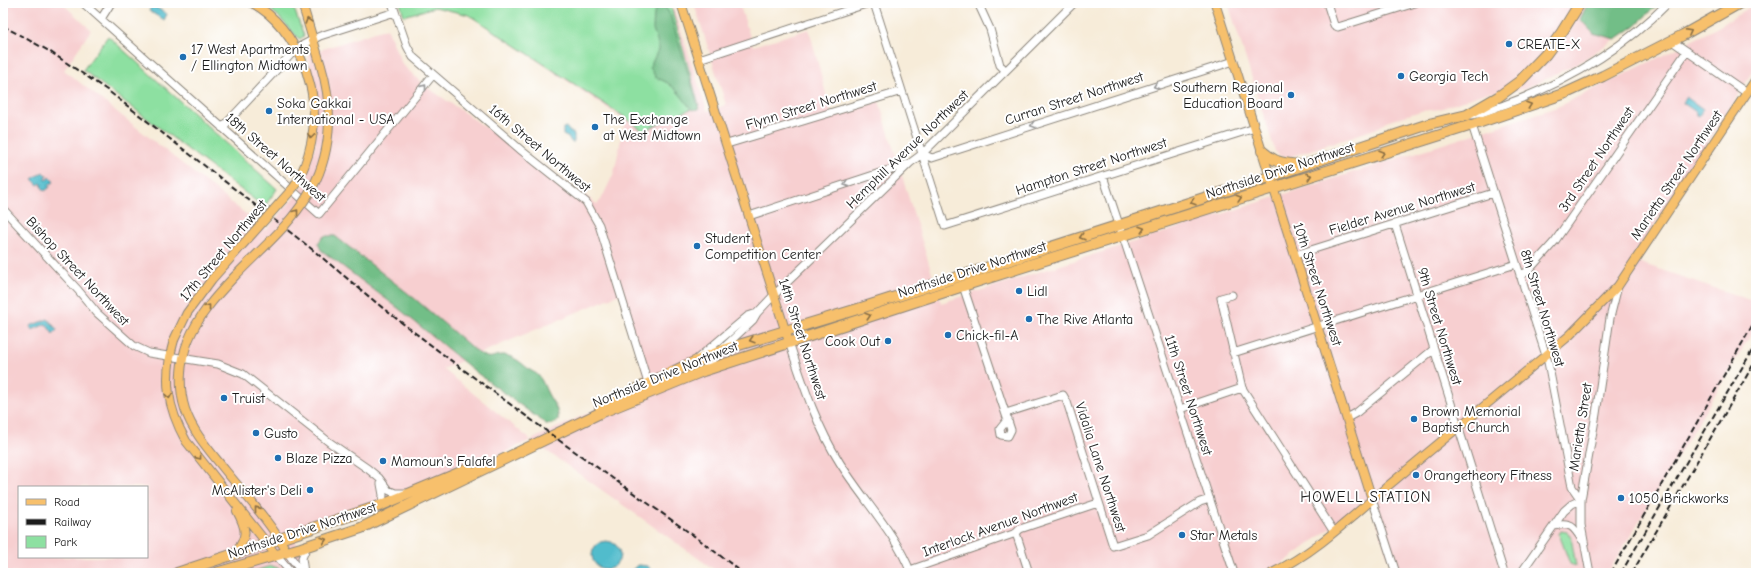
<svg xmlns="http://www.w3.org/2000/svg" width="1759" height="576" font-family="'Comic Neue',sans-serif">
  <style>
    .built { fill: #f7cfd0; fill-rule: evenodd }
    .green { fill: #8de0a1; stroke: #547e5e }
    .forest { fill: #72be87; stroke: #476d52 }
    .water { fill: #51bccc; stroke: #366c74 }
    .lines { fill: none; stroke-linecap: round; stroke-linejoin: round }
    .minor-casing { stroke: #8a847a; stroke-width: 9 }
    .major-casing { stroke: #8a847a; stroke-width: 10 }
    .highway-casing { stroke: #8a847a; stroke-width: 12 }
    .minor { stroke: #fff; stroke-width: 7 }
    .major { stroke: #f7c06c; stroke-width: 8 }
    .highway { stroke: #f7c06c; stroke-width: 10 }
    .rail { stroke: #1c1c1c; stroke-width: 2; stroke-dasharray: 6 3; stroke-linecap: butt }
    .major-bridge-casing { stroke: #8a847a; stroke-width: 10; stroke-linecap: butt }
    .major-bridge { stroke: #f7c06c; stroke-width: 8 }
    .oneway { stroke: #8a6e44 }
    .oneway2 { stroke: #999 }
    .poi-dot { fill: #1f6fb2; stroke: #fff; stroke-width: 1.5 }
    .labels { text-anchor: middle; stroke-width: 4; stroke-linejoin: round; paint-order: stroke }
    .poi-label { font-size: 14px; fill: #1c1c1c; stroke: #fff; text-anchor: start }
    .street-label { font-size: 14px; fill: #1c1c1c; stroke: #fff }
    .neighbourhood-label { font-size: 15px; letter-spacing: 1px; fill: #1c1c1c; stroke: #fff }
  </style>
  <rect width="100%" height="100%" fill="#fff"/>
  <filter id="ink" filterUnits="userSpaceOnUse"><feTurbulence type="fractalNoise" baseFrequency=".025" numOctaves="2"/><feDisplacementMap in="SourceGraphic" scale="8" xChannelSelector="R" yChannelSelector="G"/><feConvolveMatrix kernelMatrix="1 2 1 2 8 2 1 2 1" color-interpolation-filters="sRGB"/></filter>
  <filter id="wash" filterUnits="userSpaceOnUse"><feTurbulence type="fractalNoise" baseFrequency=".012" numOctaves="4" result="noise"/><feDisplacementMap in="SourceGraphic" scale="16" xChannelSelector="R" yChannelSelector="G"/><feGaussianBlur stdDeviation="0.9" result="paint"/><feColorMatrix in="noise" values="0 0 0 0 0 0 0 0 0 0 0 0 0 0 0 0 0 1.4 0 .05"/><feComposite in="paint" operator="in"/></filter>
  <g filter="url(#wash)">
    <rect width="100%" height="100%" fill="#f7ecd9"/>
    <!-- built -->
    <path class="built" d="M3 3H62L91 30 64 70 266 230 304 186 315 145 313 95 308 54 387 28 402 64 424 85 597 204 601 200 614 173 625 120 469 15 435 7 404 16 400 3H672L707 111 726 105 694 3H739L753 46 809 29 832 117 879 101 941 303 1484 131 1557 107 1672 51 1720 26 1756 3V67L1632 260 1756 302V326L1608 573H1393L1370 499 1270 573H719L531 440 436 484 291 533 310 573H3ZM622 293 647 385 531 440 443 369ZM19 487H147V557H19Z
      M1228 3H1659L1636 25 1579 63 1524 89 1485 93 1440 109 1421 111 1386 122 1378 128 1289 157 1280 156 1275 151Z"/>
    <!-- green -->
    <path class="green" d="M263 3H292L304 36 300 39 297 37 278 16Z
      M400 3H670L699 105 643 131 626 118 469 15 435 7 404 16Z
      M108 36 277 189 264 207 83 70Z
      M1561 531 1567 532 1571 537 1576 566 1570 564 1559 534Z
      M271 566 278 568 282 573H249Z"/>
    <!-- forest -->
    <path class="forest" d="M1588 3H1659L1636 25 1616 39 1593 33 1580 19Z
      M657 6 665 7 670 14 699 109 692 110C681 96 674 83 656 78L650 67 658 50V44L653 29 654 14Z
      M324 236H335L414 298 477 352C493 362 490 355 503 355 515 356 522 364 530 370 533 372 536 373 538 375 543 381 545 388 548 394 553 403 559 409 558 420L552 424H546L477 373 398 308 321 250 318 243Z"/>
    <!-- water -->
    <path class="water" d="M152 5 167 14 164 20 149 11Z
      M1686 97 1703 109 1699 116 1696 114V112L1683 103Z
      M566 127 569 131 574 134V142H571L569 138 563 135V128Z
      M43 172 47 176 45 178 46 180 50 177 54 182 49 185 50 187 45 191 41 186 42 185 41 183 38 185 32 179Z
      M48 319 57 330 53 334 46 324 32 330 30 326Z
      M592 555a14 14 0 1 1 28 0a14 14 0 1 1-28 0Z
      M639 565 648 566 655 573H629L635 567Z"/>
  </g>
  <g filter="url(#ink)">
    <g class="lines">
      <!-- minor casing -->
      <g class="minor-casing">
        <path id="minor" d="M83 3 319 214 433 75
          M392 3 407 46 413 57 522 151 586 202 599 225 648 383
          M874 3 945 226 1255 128
          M978 3 990 29 1000 65 1005 70
          M1327 3 1334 25 1338 27 1415 3
          M101 19 111 3
          M1672 41 1747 93
          M699 59 869 3
          M1472 115C1483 114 1494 108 1504 105 1565 83 1623 49 1668 3
          M1472 125 1548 362 1572 487 1581 500
          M222 128 297 48 320 36 395 12
          M727 144 902 91
          M922 154 932 158 1234 61
          M1103 176 1234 573
          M3 209 78 290 97 313 134 346 149 353 218 364 243 374 329 442 368 469 379 478 388 490 395 493H405
          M749 216 907 164
          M1395 224 1504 573
          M1295 255 1493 193
          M1520 276 1528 271 1555 241 1687 51
          M963 286 1011 430 1008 436 1001 435 1000 429 1008 419
          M1232 295 1221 298 1242 388 1334 532
          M789 342C803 384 816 425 840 463 863 500 895 532 911 573
          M1233 353 1516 264
          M697 359 748 316 757 313
          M703 371 719 352 753 320 757 313 774 295 910 163 922 154 1074 3
          M1180 409 1242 388
          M1006 413 1063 395 1067 402 1113 546 1148 535 1200 502 1210 499
          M1347 418 1356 413 1434 349
          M381 484 383 495 382 505
          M1372 499 1396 573
          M1554 526C1571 522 1574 527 1582 540
          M1016 533 1029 573
          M287 552 302 573
          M276 555 291 573
          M910 570 1016 533 1020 529 1098 503
          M304 573 302 558 307 546
          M1521 573 1564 511 1572 504 1581 500
          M1590 573 1581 525V500L1596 414 1610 318 1618 286"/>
      </g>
      <!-- major casing -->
      <g class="major-casing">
        <path id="major" d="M252 3C279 17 295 43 306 70
          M302 3 321 66
          M681 3 789 342
          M1215 3 1372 499
          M174 340C163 378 167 407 186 441L276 555
          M188 341C180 362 178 387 185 409 193 433 210 451 225 470 247 497 270 522 287 552
          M235 554C248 536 247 530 237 511
          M1272 573C1319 551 1356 512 1395 480 1453 431 1512 384 1570 335L1618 286 1756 79"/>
      </g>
      <!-- highway casing -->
      <g class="highway-casing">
        <path id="highway" d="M1262 151C1276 163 1281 163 1299 165
          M600 407 687 365 729 348 861 308 1257 181 1429 124 1467 115 1498 97 1520 81 1546 54 1562 32 1580 3
          M177 573 382 505 468 469
          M216 573 301 548 361 528 600 413 703 371 963 286 1472 125 1566 93 1603 76 1683 35 1740 3"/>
      </g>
      <!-- minor -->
      <use href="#minor" class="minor"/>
      <!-- major -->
      <use href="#major" class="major"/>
      <!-- highway -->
      <use href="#highway" class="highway"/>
      <!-- rail -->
      <path class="rail" d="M3 26 49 51 107 90 308 246 384 309 449 359 560 441 697 538 743 573
        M1611 573 1756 319
        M1621 573 1756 344
        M1632 573 1756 360"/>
      <!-- major-bridge casing -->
      <g class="major-bridge-casing">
        <path id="major-bridge" d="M174 340 187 313 212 279 294 187C310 161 318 125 312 94 311 86 308 78 306 70
          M188 341C198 316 216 296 234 277 259 251 289 226 308 195 332 157 334 109 321 66"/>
      </g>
      <!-- major-bridge -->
      <use href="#major-bridge" class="major-bridge"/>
    </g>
    <!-- one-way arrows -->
    <defs><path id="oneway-chevron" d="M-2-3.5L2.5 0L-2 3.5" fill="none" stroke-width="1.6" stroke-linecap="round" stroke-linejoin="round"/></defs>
    <g class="oneway">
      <use href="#oneway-chevron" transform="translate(308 21) rotate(-107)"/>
      <use href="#oneway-chevron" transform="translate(1689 32) rotate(-28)"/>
      <use href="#oneway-chevron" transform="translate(1529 105) rotate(-19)"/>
      <use href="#oneway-chevron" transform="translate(311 136) rotate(97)"/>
      <use href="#oneway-chevron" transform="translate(1382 153) rotate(-17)"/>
      <use href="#oneway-chevron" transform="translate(1309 176) rotate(-18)"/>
      <use href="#oneway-chevron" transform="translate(1239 198) rotate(-18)"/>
      <use href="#oneway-chevron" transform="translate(1193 202) rotate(162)"/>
      <use href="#oneway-chevron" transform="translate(296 212) rotate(-52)"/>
      <use href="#oneway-chevron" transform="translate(1142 229) rotate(-18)"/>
      <use href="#oneway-chevron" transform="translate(1082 237) rotate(162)"/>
      <use href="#oneway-chevron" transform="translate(208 307) rotate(-51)"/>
      <use href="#oneway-chevron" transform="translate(868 316) rotate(-18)"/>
      <use href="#oneway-chevron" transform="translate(752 340) rotate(163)"/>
      <use href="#oneway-chevron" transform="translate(169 396) rotate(81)"/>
      <use href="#oneway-chevron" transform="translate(199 457) rotate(51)"/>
      <use href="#oneway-chevron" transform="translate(257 509) rotate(-129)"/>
      <use href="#oneway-chevron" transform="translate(324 540) rotate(-18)"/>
    </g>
    <g class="oneway2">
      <use href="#oneway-chevron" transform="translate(1156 86) rotate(162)"/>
      <use href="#oneway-chevron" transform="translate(424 87) rotate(-51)"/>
      <use href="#oneway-chevron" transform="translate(1033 125) rotate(162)"/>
      <use href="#oneway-chevron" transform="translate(846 184) rotate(162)"/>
    </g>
  </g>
  <!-- markers -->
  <g class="poi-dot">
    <circle cx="1509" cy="44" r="4"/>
    <circle cx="183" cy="57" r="4"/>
    <circle cx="1401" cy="76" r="4"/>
    <circle cx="1291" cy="95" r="4"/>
    <circle cx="269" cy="111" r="4"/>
    <circle cx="595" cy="127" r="4"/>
    <circle cx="697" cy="246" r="4"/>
    <circle cx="1019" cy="291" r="4"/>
    <circle cx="1029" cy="319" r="4"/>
    <circle cx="948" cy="335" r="4"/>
    <circle cx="888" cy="341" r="4"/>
    <circle cx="224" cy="398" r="4"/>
    <circle cx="1414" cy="419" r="4"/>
    <circle cx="256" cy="433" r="4"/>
    <circle cx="278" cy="458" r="4"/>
    <circle cx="383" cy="461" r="4"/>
    <circle cx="1416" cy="475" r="4"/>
    <circle cx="310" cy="490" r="4"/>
    <circle cx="1621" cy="498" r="4"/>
    <circle cx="1182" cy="535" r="4"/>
  </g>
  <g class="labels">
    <!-- poi labels -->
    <g class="poi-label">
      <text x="1517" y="49">CREATE-X</text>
      <text x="191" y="54">17 West Apartments<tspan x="191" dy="16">/ Ellington Midtown</tspan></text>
      <text x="1409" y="81">Georgia Tech</text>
      <text x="1283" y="92" text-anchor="end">Southern Regional<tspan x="1283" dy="16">Education Board</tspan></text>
      <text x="277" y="108">Soka Gakkai<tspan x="277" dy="16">International - USA</tspan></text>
      <text x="603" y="124">The Exchange<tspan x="603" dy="16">at West Midtown</tspan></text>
      <text x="705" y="243">Student<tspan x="705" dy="16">Competition Center</tspan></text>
      <text x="1027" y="296">Lidl</text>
      <text x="1037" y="324">The Rive Atlanta</text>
      <text x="956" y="340">Chick-fil-A</text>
      <text x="880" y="346" text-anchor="end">Cook Out</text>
      <text x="232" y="403">Truist</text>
      <text x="1422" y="416">Brown Memorial<tspan x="1422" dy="16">Baptist Church</tspan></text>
      <text x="264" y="438">Gusto</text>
      <text x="286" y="463">Blaze Pizza</text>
      <text x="391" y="466">Mamoun's Falafel</text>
      <text x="1424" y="480">Orangetheory Fitness</text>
      <text x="302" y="495" text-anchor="end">McAlister's Deli</text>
      <text x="1629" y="503">1050 Brickworks</text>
      <text x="1190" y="540">Star Metals</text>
    </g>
    <!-- street labels -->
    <g class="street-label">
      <text transform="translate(1074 98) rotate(-18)" y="5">Curran Street Northwest</text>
      <text transform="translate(811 105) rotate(-17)" y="5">Flynn Street Northwest</text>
      <text transform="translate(540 148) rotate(40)" y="5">16th Street Northwest</text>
      <text transform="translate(907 149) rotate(-44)" y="5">Hemphill Avenue Northwest</text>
      <text transform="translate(276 157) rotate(41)" y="5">18th Street Northwest</text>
      <text transform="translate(1596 159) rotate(-56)" y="5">3rd Street Northwest</text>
      <text transform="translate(1091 166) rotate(-18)" y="5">Hampton Street Northwest</text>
      <text transform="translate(1280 170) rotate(-18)" y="5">Northside Drive Northwest</text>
      <text transform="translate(1676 175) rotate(-56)" y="5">Marietta Street Northwest</text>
      <text transform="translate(1402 208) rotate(-17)" y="5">Fielder Avenue Northwest</text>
      <text transform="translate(223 250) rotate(-50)" y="5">17th Street Northwest</text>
      <text transform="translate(972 269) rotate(-18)" y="5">Northside Drive Northwest</text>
      <text transform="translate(78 271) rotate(47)" y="5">Bishop Street Northwest</text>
      <text transform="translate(1318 284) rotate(72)" y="5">10th Street Northwest</text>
      <text transform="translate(1543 308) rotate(73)" y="5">8th Street Northwest</text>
      <text transform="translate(1440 326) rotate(73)" y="5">9th Street Northwest</text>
      <text transform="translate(803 339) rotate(72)" y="5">14th Street Northwest</text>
      <text transform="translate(665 374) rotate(-22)" y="5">Northside Drive Northwest</text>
      <text transform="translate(1189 395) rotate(72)" y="5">11th Street Northwest</text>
      <text transform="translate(1580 427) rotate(-81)" y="5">Marietta Street</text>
      <text transform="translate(1101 467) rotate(72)" y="5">Vidalia Lane Northwest</text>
      <text transform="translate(1000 524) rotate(-20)" y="5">Interlock Avenue Northwest</text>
      <text transform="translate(302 530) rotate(-18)" y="5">Northside Drive Northwest</text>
    </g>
    <!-- neighbourhood labels -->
    <g class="neighbourhood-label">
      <text x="1366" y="502">HOWELL STATION</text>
    </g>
  </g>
  <!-- margin -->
  <rect width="1759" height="576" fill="none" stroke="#fff" stroke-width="16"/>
  <!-- legend -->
  <rect x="18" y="486" width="130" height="72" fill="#ffffff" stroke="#a4a4a4"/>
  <rect x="26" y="499" width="20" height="6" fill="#f7c06c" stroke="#a4a4a4"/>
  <text x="54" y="506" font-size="12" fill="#1c1c1c">Road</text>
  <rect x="26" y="519" width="20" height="6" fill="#1c1c1c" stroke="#a4a4a4"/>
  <text x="54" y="526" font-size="12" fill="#1c1c1c">Railway</text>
  <rect x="26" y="536" width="20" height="12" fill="#8de0a1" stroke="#a4a4a4"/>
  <text x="54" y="546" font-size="12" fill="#1c1c1c">Park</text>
</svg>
